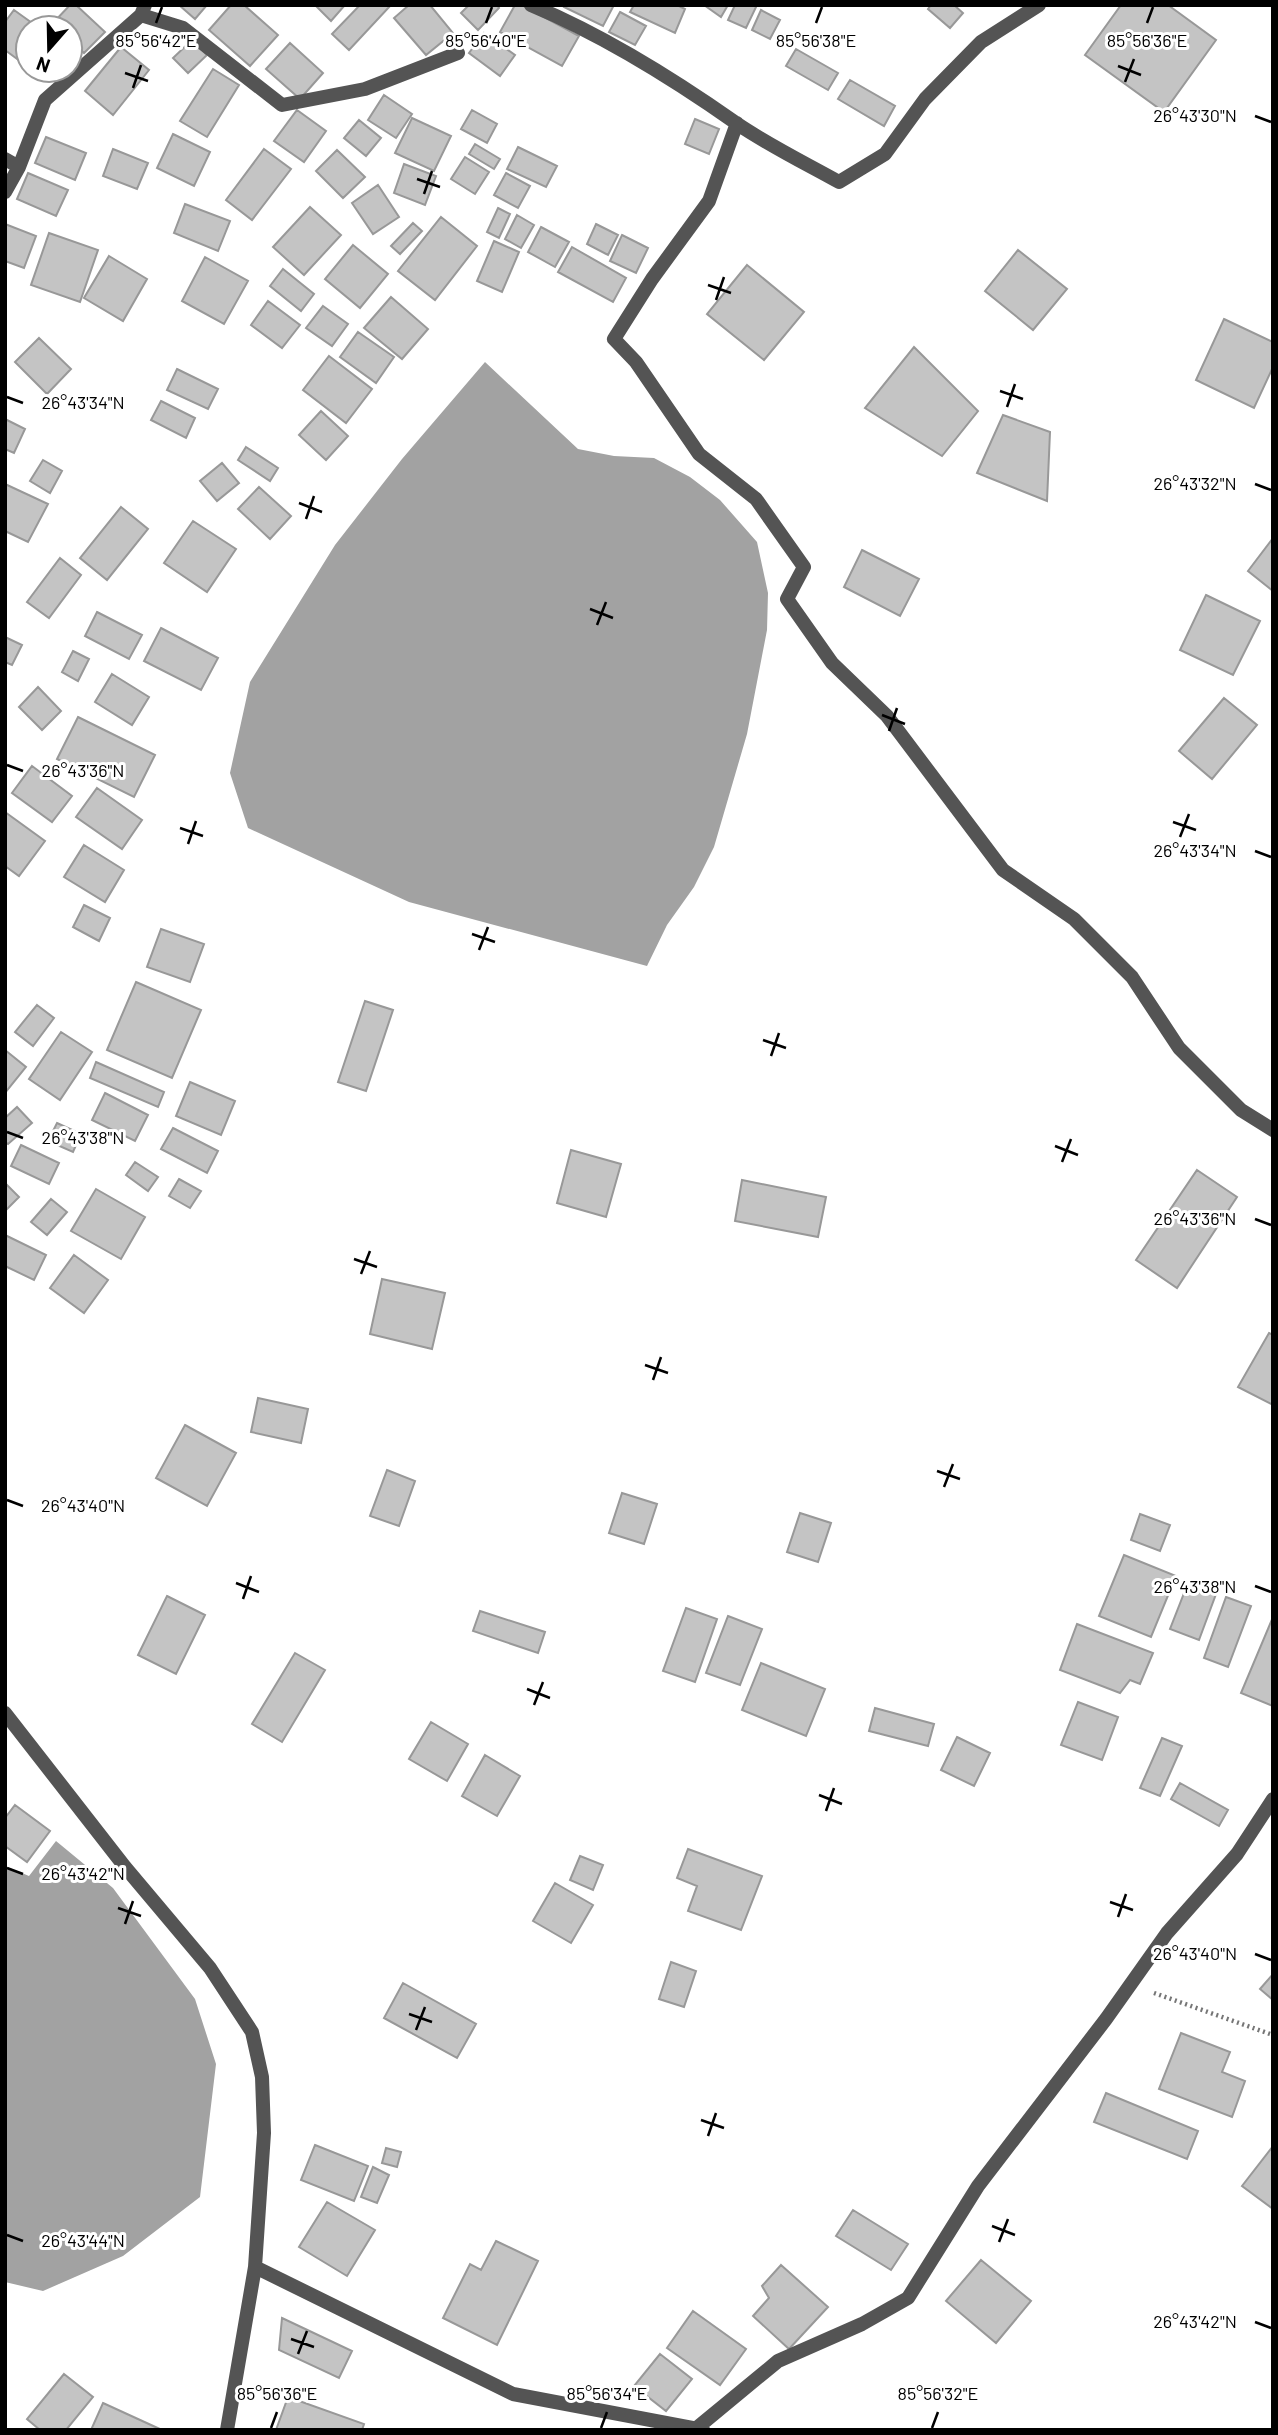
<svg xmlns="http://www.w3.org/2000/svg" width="1278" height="2435" font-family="Barlow,sans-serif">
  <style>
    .water { fill: #a2a2a2 }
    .building { fill: #c4c4c4; stroke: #989898; stroke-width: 2 }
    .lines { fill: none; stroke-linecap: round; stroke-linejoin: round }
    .path { stroke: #767676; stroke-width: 4.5; stroke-dasharray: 2 3.5; stroke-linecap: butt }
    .minor { stroke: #545454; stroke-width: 14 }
    .ticks { fill: none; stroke: #000; stroke-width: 2.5 }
    .ticks-label { font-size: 18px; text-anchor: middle; fill: #000; stroke: #fff; stroke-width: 6; stroke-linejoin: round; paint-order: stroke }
  </style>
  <rect width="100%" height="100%" fill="#fff"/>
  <!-- water -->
  <path class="water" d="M485 362 578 449 614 456 654 458 690 477 720 500 757 542 768 593 767 630 747 734 714 847 694 887 667 925 647 966 409 902 248 828 230 773 250 682 335 545 402 459Z
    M56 1841 113 1888 195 1999 216 2064 200 2197 123 2256 43 2291 5 2282V1866L29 1876Z"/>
  <!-- building -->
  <path class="building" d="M70 5H76L105 32 84 53 70 40V28H56L52 24Z
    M179 5H207L195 19Z
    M231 5H244L278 35 250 66 209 30Z
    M315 5H345L331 21Z
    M360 5H391L349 50 332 34Z
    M409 5H430L453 33 426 55 394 18Z
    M469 5H497L499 8 478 30 461 13Z
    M515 5H522L579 36 562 66 500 32Z
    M565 5H614L603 26 564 7Z
    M634 5H677L685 9 675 33 630 12Z
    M704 5H728L721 17Z
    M735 5H757L746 28 728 20Z
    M931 5H954L963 13 950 28 928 9Z
    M1121 5H1168L1216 40 1164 112 1085 55Z
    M14 10 39 28H28V67L5 50V22Z
    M761 10 780 20 770 39 752 30Z
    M620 12 646 26 635 45 609 32Z
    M484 33 515 55 500 76 469 53Z
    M192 40 207 55 188 73 173 58Z
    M290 43 323 73 300 99 266 69Z
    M121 47 149 70 113 115 85 91Z
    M796 49 838 73 828 90 786 66Z
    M213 69 239 85 207 137 180 121Z
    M850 80 895 106 884 126 838 99Z
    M384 95 412 114 396 138 368 120Z
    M297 110 326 131 304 162 274 141Z
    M472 110 497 124 487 143 461 129Z
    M412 118 451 136 434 171 395 153Z
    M695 119 719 129 709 154 685 144Z
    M359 120 381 138 366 156 344 138Z
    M173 134 210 152 194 186 157 168Z
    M46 137 86 153 75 180 35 163Z
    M475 144 500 159 494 169 469 154Z
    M518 147 557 166 546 187 507 169Z
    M113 149 148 163 137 189 103 176Z
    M264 149 291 169 252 220 226 200Z
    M337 150 365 177 343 198 316 171Z
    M465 157 489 172 475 194 451 179Z
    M404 164 436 176 425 205 394 193Z
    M28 173 68 190 56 216 17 199Z
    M506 173 530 186 518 208 494 195Z
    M378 185 399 217 373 234 352 203Z
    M185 204 230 221 218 251 174 233Z
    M310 207 341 235 304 275 273 247Z
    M498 208 510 214 499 238 487 232Z
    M517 215 534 225 521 248 505 239Z
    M441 217 477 246 435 300 398 271Z
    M413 223 422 231 400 254 391 246Z
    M5 224 36 236 24 268 5 261Z
    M596 224 618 235 608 255 587 244Z
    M541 227 569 242 555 267 528 252Z
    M49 233 98 250 80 302 31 285Z
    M622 235 648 248 636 273 610 261Z
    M494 241 519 252 502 292 477 281Z
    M353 245 388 274 360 308 325 279Z
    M572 247 626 278 613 302 558 272Z
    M1018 250 1067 289 1033 330 985 291Z
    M109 256 147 279 123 321 84 298Z
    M205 257 248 281 224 324 182 301Z
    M747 265 804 312 764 360 707 314Z
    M283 269 314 294 301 311 270 286Z
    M391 297 428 329 402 359 364 328Z
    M268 301 300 325 282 348 251 325Z
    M323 306 348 324 332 346 306 328Z
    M1224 319 1273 342V367L1254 408 1196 380Z
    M358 332 394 357 376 383 340 357Z
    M39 338 71 369 47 394 15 362Z
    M914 347 978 411 942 456 865 408Z
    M329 356 372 389 346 423 303 390Z
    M177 369 218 389 208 409 167 390Z
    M161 401 195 418 186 438 151 420Z
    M321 411 348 436 326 460 299 435Z
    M1003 415 1050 432 1047 501 977 473Z
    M5 419 25 429 14 453 5 449Z
    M246 447 278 468 270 481 238 460Z
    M43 460 62 471 50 493 30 481Z
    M222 463 239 483 217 501 200 481Z
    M5 484 48 504 28 542 5 531Z
    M259 487 291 516 270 539 238 509Z
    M121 507 148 529 107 580 80 558Z
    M193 521 236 549 207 592 164 563Z
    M1273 538V591L1248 571Z
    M862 550 919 579 900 616 844 587Z
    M60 558 81 575 49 618 27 602Z
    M1206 595 1260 621 1233 675 1180 650Z
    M97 612 142 635 129 659 85 636Z
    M161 628 218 658 201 690 144 661Z
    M5 637 22 645 12 665 5 662Z
    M73 651 89 659 78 681 62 672Z
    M112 674 149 697 132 725 95 702Z
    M38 687 61 711 42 730 19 707Z
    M1224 698 1257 725 1212 779 1179 751Z
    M78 717 155 755 134 797 57 759Z
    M32 766 72 796 52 822 12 793Z
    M97 788 142 820 122 849 76 817Z
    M5 812 45 841 19 876 5 866Z
    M84 845 124 870 105 902 64 877Z
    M84 905 110 918 99 941 73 927Z
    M161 929 204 944 190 982 147 967Z
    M136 982 201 1010 172 1078 107 1050Z
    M365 1001 393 1010 366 1091 338 1082Z
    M37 1005 54 1018 33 1046 15 1032Z
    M61 1032 92 1052 60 1100 29 1079Z
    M5 1050 26 1067 5 1093Z
    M96 1062 164 1092 158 1107 90 1078Z
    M190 1082 235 1101 221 1135 176 1116Z
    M105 1093 148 1115 135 1141 92 1120Z
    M17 1107 32 1123 8 1144 5 1142V1118Z
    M57 1123 81 1134 73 1152 48 1141Z
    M173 1128 218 1151 207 1173 161 1149Z
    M21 1145 59 1163 49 1184 11 1166Z
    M571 1150 621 1164 606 1217 557 1203Z
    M135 1162 158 1177 148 1191 126 1175Z
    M1197 1170 1237 1197 1177 1288 1136 1260Z
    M179 1179 201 1191 190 1208 169 1196Z
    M742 1180 826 1197 818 1237 735 1221Z
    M5 1183 19 1197 5 1211Z
    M96 1189 145 1217 121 1259 71 1231Z
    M51 1199 67 1212 47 1235 31 1222Z
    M5 1235 46 1255 34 1280 5 1266Z
    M74 1255 108 1280 84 1313 50 1288Z
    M382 1279 445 1293 432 1349 370 1334Z
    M1269 1333 1273 1335V1405L1238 1387Z
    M258 1398 308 1409 301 1443 251 1432Z
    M185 1425 236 1453 207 1506 156 1478Z
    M387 1470 415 1481 399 1526 370 1516Z
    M622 1493 657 1504 644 1544 609 1533Z
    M800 1513 831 1523 818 1562 787 1552Z
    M1140 1514 1170 1525 1160 1551 1131 1540Z
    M1124 1555 1176 1576 1151 1637 1099 1616Z
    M1188 1583 1216 1594 1199 1640 1170 1629Z
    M167 1596 205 1615 176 1674 138 1655Z
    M1226 1597 1251 1606 1228 1667 1204 1658Z
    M686 1608 717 1619 695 1682 663 1671Z
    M480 1611 545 1632 538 1653 473 1631Z
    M728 1616 762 1629 740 1685 706 1673Z
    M1273 1617V1706L1241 1693Z
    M1077 1624 1153 1653 1140 1684 1130 1680 1120 1693 1060 1670Z
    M295 1653 325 1670 282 1742 252 1724Z
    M761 1663 825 1689 806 1736 742 1710Z
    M1078 1702 1118 1717 1102 1760 1061 1745Z
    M875 1708 934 1724 928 1746 869 1731Z
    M431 1722 468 1744 447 1781 409 1759Z
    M957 1737 990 1753 974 1786 941 1770Z
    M1162 1738 1182 1746 1160 1796 1140 1788Z
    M485 1755 520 1776 497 1816 462 1796Z
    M1180 1783 1228 1810 1219 1826 1171 1799Z
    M15 1805 50 1831 27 1862 5 1846V1818Z
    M688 1849 762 1876 741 1930 688 1911 697 1886 677 1878Z
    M580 1856 603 1865 593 1890 570 1880Z
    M555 1883 593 1905 571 1943 533 1921Z
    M671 1962 696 1971 684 2007 659 1999Z
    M1273 1974V2000L1260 1989Z
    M403 1983 476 2024 457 2058 384 2018Z
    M1181 2033 1230 2052 1222 2072 1245 2081 1232 2117 1159 2089Z
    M1106 2093 1198 2131 1187 2159 1094 2122Z
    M315 2145 368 2166 354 2201 301 2180Z
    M1273 2146V2209L1242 2186Z
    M386 2148 401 2152 397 2167 382 2163Z
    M373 2167 389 2175 377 2203 361 2197Z
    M327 2202 375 2230 347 2276 299 2247Z
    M853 2210 908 2244 891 2270 836 2236Z
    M496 2241 538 2261 497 2345 443 2318 470 2264 481 2270Z
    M981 2260 1031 2301 996 2343 946 2301Z
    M781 2265 828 2307 789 2349 753 2316 769 2298 762 2286Z
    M693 2311 746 2349 720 2385 667 2348Z
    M282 2318 352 2351 339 2378 279 2350Z
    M660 2354 692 2379 666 2411 634 2386Z
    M64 2374 93 2397 66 2430H40L27 2419Z
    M288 2397 364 2424 362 2430H276Z
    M103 2403 162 2430H91Z"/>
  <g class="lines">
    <!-- path -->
    <path class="path" d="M1154 1993 1273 2035"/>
    <!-- minor -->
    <path class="minor" d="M531 5C603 35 672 78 736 123 768 145 805 163 839 182L885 154 925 99 981 42 1039 5
      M141 15 183 28 282 105 365 89 458 53
      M737 123 709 201 652 279 614 339 636 362 699 454 756 499 804 567 787 599 832 663 887 716 1003 870 1074 919 1132 977 1179 1048 1241 1110 1273 1130
      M5 159 19 167
      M5 192 19 167 45 100 141 15 145 5
      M5 1713 125 1867 210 1968 252 2032 262 2077 264 2133 255 2267
      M698 2427 778 2361 862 2324 908 2298 978 2186 1106 2019 1167 1933 1237 1854 1273 1799
      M227 2430 255 2267 513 2394 703 2430"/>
  </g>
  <!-- ticks -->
  <path class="ticks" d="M156 23 162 7M486 23 492 7M816 23 822 7M1147 23 1153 7M1118 66 1141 75M125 73 148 81M1125 82 1134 59M133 88 141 65M1255 116 1271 122M417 179 440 187M424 194 432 171M708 285 731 293M716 300 724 277M1000 391 1023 399M7 397 23 403M1007 407 1015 384M1255 484 1271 490M299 503 322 512M306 519 314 496M590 609 613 618M597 625 606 602M882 715 905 724M889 731 897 708M7 765 23 771M1173 822 1196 830M180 828 203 836M1180 837 1189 814M188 844 196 821M1255 851 1271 857M472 934 495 942M479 950 488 927M763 1040 786 1048M771 1056 779 1033M7 1132 23 1138M1055 1146 1078 1155M1062 1162 1071 1139M1255 1219 1271 1225M354 1259 377 1267M361 1274 370 1251M645 1365 668 1373M653 1380 661 1357M937 1471 960 1479M944 1487 953 1464M7 1500 23 1506M236 1583 259 1592M1255 1586 1271 1592M243 1599 251 1576M527 1689 550 1698M534 1705 543 1682M819 1795 842 1804M826 1811 834 1788M7 1868 23 1874M1110 1902 1133 1910M118 1908 141 1916M1118 1917 1126 1894M125 1924 133 1901M1255 1954 1271 1960M409 2014 432 2022M416 2030 425 2007M701 2120 724 2128M708 2136 716 2113M992 2226 1015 2235M7 2235 23 2241M999 2242 1008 2219M1255 2322 1271 2328M291 2339 314 2347M298 2354 307 2331M271 2428 277 2412M601 2428 607 2412M932 2428 938 2412"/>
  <g class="ticks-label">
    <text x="156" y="47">85°56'42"E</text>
    <text x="486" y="47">85°56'40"E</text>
    <text x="816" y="47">85°56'38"E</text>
    <text x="1147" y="47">85°56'36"E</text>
    <text x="1195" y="122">26°43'30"N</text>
    <text x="83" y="409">26°43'34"N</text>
    <text x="1195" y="490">26°43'32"N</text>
    <text x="83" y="777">26°43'36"N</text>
    <text x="1195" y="857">26°43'34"N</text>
    <text x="83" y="1144">26°43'38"N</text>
    <text x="1195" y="1225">26°43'36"N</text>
    <text x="83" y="1512">26°43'40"N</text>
    <text x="1195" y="1593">26°43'38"N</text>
    <text x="83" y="1880">26°43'42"N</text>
    <text x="1195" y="1960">26°43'40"N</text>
    <text x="83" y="2247">26°43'44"N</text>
    <text x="1195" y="2328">26°43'42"N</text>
    <text x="277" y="2400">85°56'36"E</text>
    <text x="607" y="2400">85°56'34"E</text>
    <text x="938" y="2400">85°56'32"E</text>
  </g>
  <!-- border -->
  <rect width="1278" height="2435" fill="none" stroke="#000000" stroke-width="14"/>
  <!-- north arrow -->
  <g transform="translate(49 49) rotate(200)"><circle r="33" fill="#ffffff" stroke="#999999" stroke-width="2"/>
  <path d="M0-5L12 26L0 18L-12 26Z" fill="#000000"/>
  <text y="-10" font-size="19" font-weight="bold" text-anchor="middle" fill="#000000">N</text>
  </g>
</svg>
